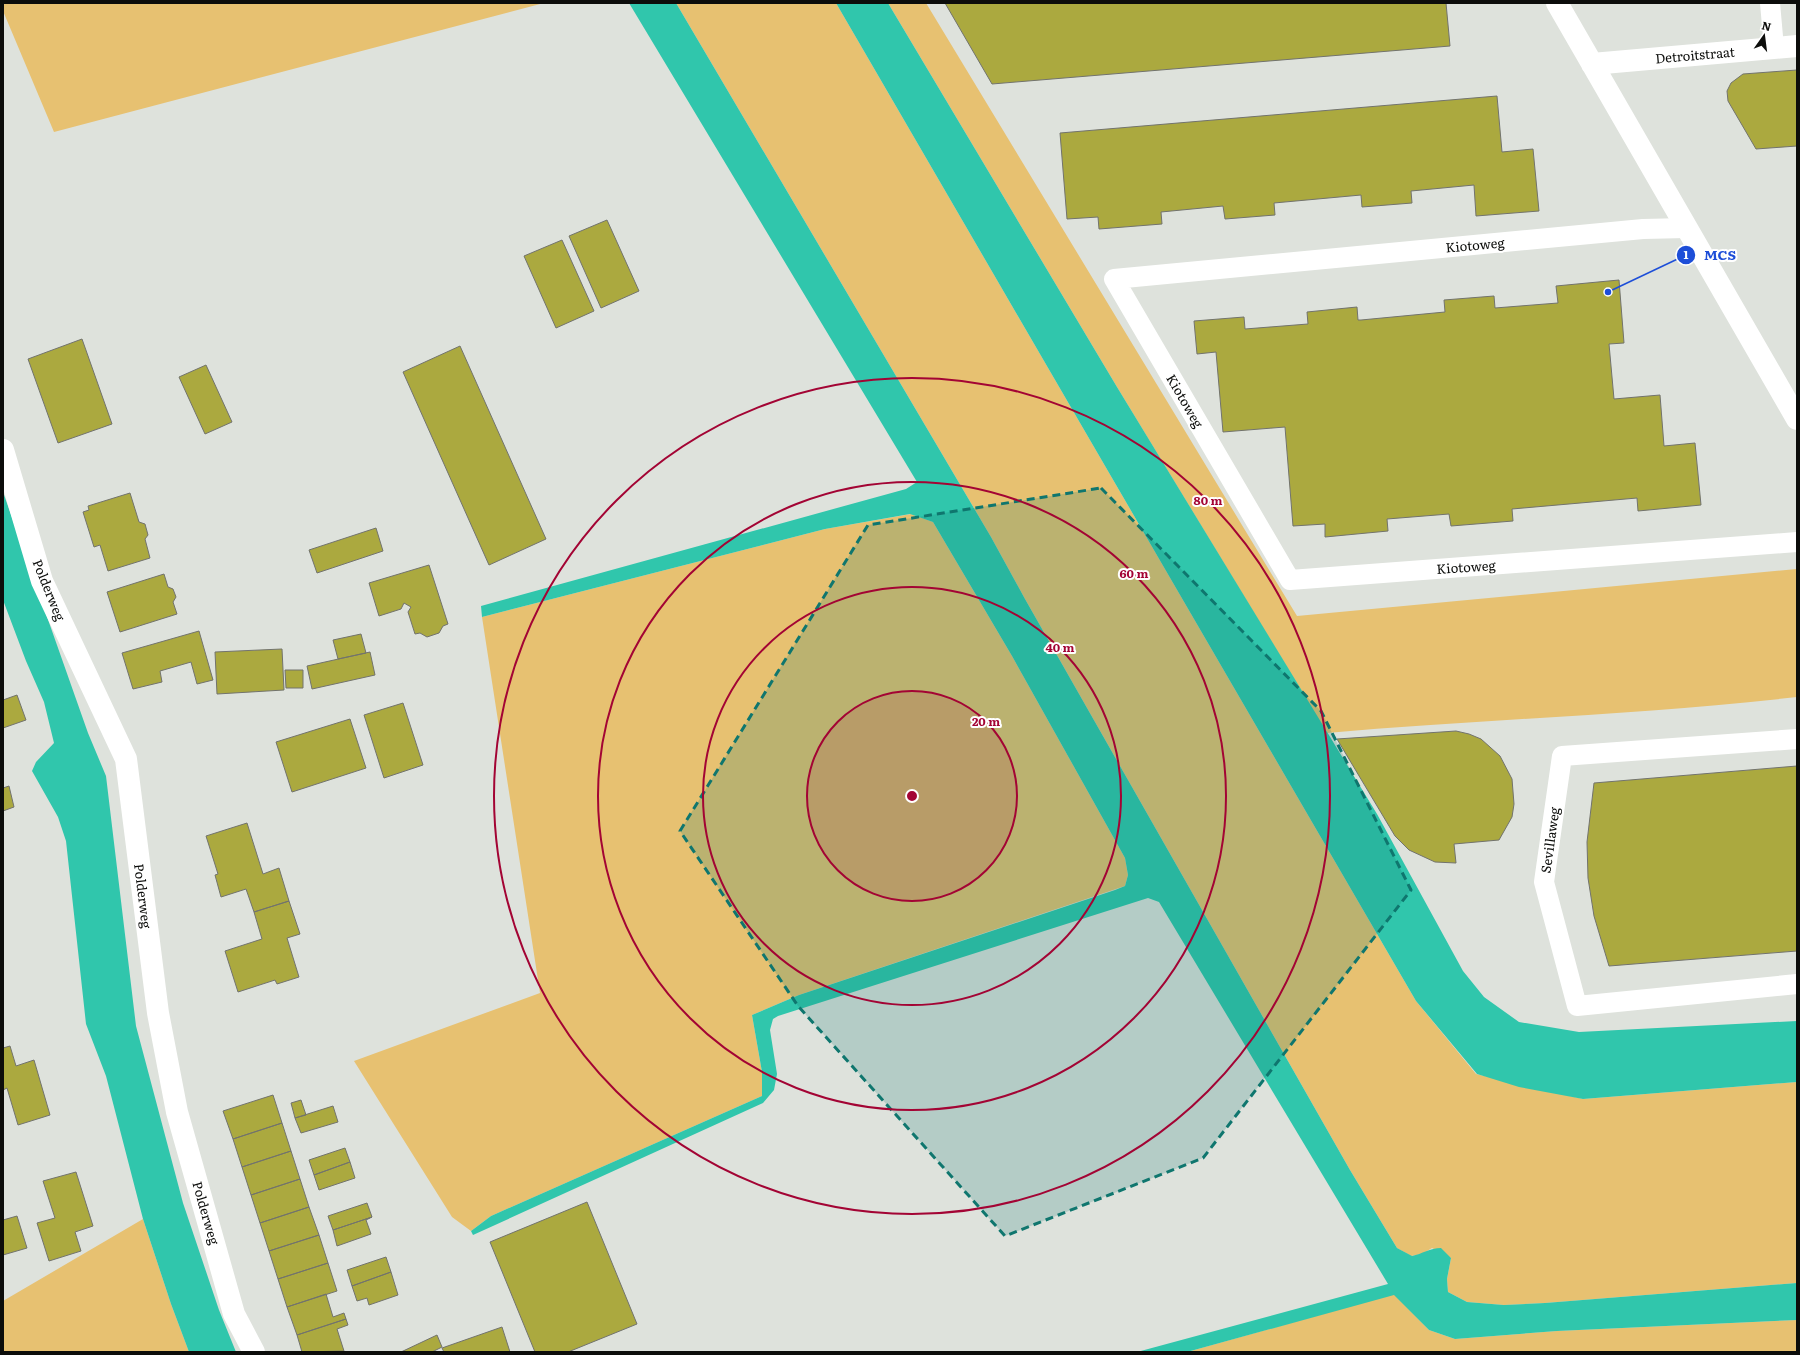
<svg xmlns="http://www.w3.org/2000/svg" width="1800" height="1355" font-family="Literata,serif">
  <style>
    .green { fill: #e7c171 }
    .water { fill: #30c6ac }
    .building { fill: #aba93f; stroke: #72736d }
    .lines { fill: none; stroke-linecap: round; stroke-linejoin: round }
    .service { stroke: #fff; stroke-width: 20 }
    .minor { stroke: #fff; stroke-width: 22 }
    .marked { fill: #0f766e; fill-opacity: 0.2; stroke: #0f766e; stroke-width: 3; stroke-dasharray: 8 5; stroke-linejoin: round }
    .ring { fill: none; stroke: #a30434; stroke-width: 2 }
    .labels { text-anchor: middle; stroke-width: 4; stroke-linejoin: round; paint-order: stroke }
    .street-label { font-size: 13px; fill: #0c0d0b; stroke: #fff }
    .centre { fill: #a30434; stroke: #fff; stroke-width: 2 }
    .ring-label { font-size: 12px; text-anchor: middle; font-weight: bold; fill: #a30434; stroke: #fff; stroke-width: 4; stroke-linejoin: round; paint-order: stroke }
    .leader { fill: none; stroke: #1d4ed8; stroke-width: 1.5 }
    .callout-dot { fill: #1d4ed8; stroke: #fff; stroke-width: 1.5 }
    .mark-label { font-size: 12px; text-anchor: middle; font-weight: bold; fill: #fff }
    .callout-label { font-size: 14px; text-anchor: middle; font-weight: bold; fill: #1d4ed8; stroke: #fff; stroke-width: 4; stroke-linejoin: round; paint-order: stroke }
  </style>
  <rect width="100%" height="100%" fill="#dee2dc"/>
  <!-- green -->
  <path class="green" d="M3 3H544L54 132 3 11Z
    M676 3H836L1416 1001 1476 1074 1583 1099 1797 1082V1283L1545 1303 1504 1305 1467 1302 1448 1292 1447 1279 1451 1258 1432 1248 1422 1254 1411 1256 1397 1248 1350 1170 1025 599 991 537Z
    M888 3H926L1297 616 1797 569V697C1641 715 1484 719 1327 733L1117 387Z
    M911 514 933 522 1012 656 1125 858 1128 875 1125 886 799 995 752 1015 762 1072V1096L491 1216 471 1231 452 1217 354 1061 540 993 482 617 825 529Z
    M143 1219 171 1304 189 1352H3V1301Z
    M1394 1294 1429 1330 1455 1339 1557 1331 1797 1320V1352H1187Z"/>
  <!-- water -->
  <path class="water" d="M629 3H676L991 537 1025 599 1350 1170 1397 1248 1412 1256C1422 1254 1430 1248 1441 1248L1451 1258 1447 1279 1448 1292 1467 1302 1504 1305 1545 1303 1797 1283V1320L1557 1331 1455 1339 1429 1330 1394 1295 1187 1352H1137L1388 1284 1159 902 1148 898 778 1016 773 1019 770 1030 777 1074 774 1090 763 1103 473 1235 471 1231 491 1216 762 1096V1072L752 1015 799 995 1115 890 1125 886 1128 875 1125 858 1012 656 933 522 910 514 825 529 482 617 481 606 906 489 917 482Z
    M836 3H888L1117 387 1377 814 1463 971 1484 997 1519 1022 1579 1032 1797 1021V1082L1583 1099 1519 1087 1477 1074 1416 1001Z
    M3 492 88 733 106 776 136 1026 183 1203 219 1310 236 1352H189L171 1304 143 1219 106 1076 86 1024 66 841 58 817 32 771 36 762 54 743 44 702 26 661 3 600Z"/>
  <!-- building -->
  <path class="building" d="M945 3H1446L1450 46 992 84Z
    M1797 70V146L1756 149 1728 101 1727 91 1731 83 1743 74Z
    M1497 96 1502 152 1533 149 1539 211 1476 216 1474 185 1411 191 1412 203 1362 207 1361 195 1274 203 1275 215 1225 219 1223 206 1161 212 1162 224 1099 229 1098 217 1067 219 1060 133Z
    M607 220 639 291 601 308 569 236Z
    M562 240 594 311 556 328 524 256Z
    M1619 280 1624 343 1609 344 1614 399 1660 395 1664 446 1695 443 1701 505 1638 511 1637 498 1512 509 1513 521 1451 526 1449 514 1387 519 1388 531 1325 537V524L1293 526 1285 427 1223 432 1216 352 1197 354 1194 321 1244 317 1245 329 1308 324 1307 312 1357 307 1358 320H1361L1445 312 1444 300 1494 296 1495 308 1558 303 1556 286Z
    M82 339 112 424 58 443 28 359Z
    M460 346 546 539 489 565 403 372Z
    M206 365 232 422 205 434 179 377Z
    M130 493 139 522 145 524 148 535 145 539 150 558 108 571 100 545 94 547 83 512 89 510 88 506Z
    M376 528 383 551 317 573 309 550Z
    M429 565 448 624 443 626 439 633 427 637 420 633 415 634 408 612 411 607 404 603 401 609 379 616 369 583Z
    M164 574 168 587 173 589 176 597 173 602 177 614 120 632 107 592Z
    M199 631 213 680 197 684 191 662 160 671 162 682 133 689 122 653Z
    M361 634 366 653 338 659 333 640Z
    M282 649 284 690 217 694 215 652Z
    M370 652 375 675 312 689 307 666Z
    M285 670H303V688H286Z
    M17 695 26 720 3 728V700Z
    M403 703 423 765 384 778 364 715Z
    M350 719 366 768 292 792 276 742Z
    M1456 731 1469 734 1481 739 1500 756 1512 779 1514 804 1512 817 1499 840 1454 844 1456 863 1435 862 1409 850 1395 836 1337 739Z
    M1797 766V951L1609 966 1594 916 1588 878 1587 842 1594 783Z
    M9 786 14 807 3 811V788Z
    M247 823 263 874 279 868 289 901 254 912 246 889 221 897 215 875 218 874 206 836Z
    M289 901 300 934 287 938 299 977 277 984 275 980 238 992 225 951 262 939 254 912Z
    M10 1046 16 1066 34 1060 50 1115 18 1125 7 1088 3 1090V1048Z
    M273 1095 282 1123 233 1139 223 1111Z
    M301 1100 306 1115 295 1118 291 1103Z
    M333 1106 338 1122 301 1133 295 1118Z
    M282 1123 291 1151 242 1167 233 1139Z
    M345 1148 350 1162 314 1175 309 1160Z
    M291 1151 300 1179 251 1195 242 1167Z
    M350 1162 355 1178 319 1190 314 1175Z
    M76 1172 93 1226 75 1232 81 1251 49 1261 37 1223 55 1218 43 1181Z
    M300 1179 309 1207 260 1223 251 1195Z
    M587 1202 637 1324 568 1352H535L490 1242Z
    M367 1203 372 1217 333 1230 328 1216Z
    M309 1207 319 1235 269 1251 260 1223Z
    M17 1216 27 1248 3 1255V1220Z
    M372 1217 366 1220 371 1234 337 1246 333 1230Z
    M319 1235 328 1263 278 1279 269 1251Z
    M386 1257 391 1272 352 1286 347 1270Z
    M328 1263 337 1291 287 1307 278 1279Z
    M391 1272 398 1295 369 1305 367 1298 357 1301 352 1286Z
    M326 1294 333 1317 344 1313 346 1319 297 1335 287 1307Z
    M346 1319 348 1325 337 1329 344 1351 302 1352 297 1335Z
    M502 1327 510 1352H444L442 1348Z
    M437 1335 442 1347 432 1352H401Z"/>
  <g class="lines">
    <!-- service -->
    <path class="service" d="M1770 3 1774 48
      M1686 228 1643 229 1114 279 1290 580 1797 542
      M1797 739 1562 756 1544 882 1577 1006 1797 984"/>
    <!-- minor -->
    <path class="minor" d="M1557 3 1797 419
      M1592 64 1797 46
      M3 450 42 581 126 759 158 1013 177 1112 234 1314 254 1352"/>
  </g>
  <!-- marked area -->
  <path class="marked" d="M1101 488 1321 711 1411 890 1203 1158 1005 1236 798 1006 680 831 868 525Z"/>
  <!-- distance rings -->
  <circle cx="912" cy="796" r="105" fill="#a30434" fill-opacity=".12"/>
  <g class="ring">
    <circle cx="912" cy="796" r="105"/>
    <circle cx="912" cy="796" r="209"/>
    <circle cx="912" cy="796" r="314"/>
    <circle cx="912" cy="796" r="418"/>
  </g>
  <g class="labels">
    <!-- street labels -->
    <g class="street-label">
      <text transform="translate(1695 55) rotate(-5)" y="5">Detroitstraat</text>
      <text transform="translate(1475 245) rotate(-5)" y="5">Kiotoweg</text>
      <text transform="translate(1185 401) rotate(60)" y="5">Kiotoweg</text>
      <text transform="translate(1466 567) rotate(-4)" y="5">Kiotoweg</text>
      <text transform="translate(49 590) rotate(68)" y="5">Polderweg</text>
      <text transform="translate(1550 840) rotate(-82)" y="5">Sevillaweg</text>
      <text transform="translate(143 896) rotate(83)" y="5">Polderweg</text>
      <text transform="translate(206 1213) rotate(74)" y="5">Polderweg</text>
    </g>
  </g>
  <circle cx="912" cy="796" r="6" class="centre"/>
  <g class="ring-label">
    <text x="1208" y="505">80 m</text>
    <text x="1134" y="578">60 m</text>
    <text x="1060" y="652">40 m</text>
    <text x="986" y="726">20 m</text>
  </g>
  <!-- callouts -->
  <path class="leader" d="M1608 292L1686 255"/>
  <g class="callout-dot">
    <circle cx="1608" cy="292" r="4"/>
    <circle cx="1686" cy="255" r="10"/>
  </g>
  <g class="mark-label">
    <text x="1686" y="259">1</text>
  </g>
  <g class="callout-label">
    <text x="1720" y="260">MCS</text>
  </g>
  <!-- border -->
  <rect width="1800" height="1355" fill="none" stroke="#0c0d0b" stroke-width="8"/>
  <!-- north arrow -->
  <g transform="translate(1764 36) rotate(14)" stroke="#ffffff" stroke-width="3" paint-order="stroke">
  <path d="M0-3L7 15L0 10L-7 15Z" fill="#0c0d0b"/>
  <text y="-6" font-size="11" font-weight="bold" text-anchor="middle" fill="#0c0d0b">N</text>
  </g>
</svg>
